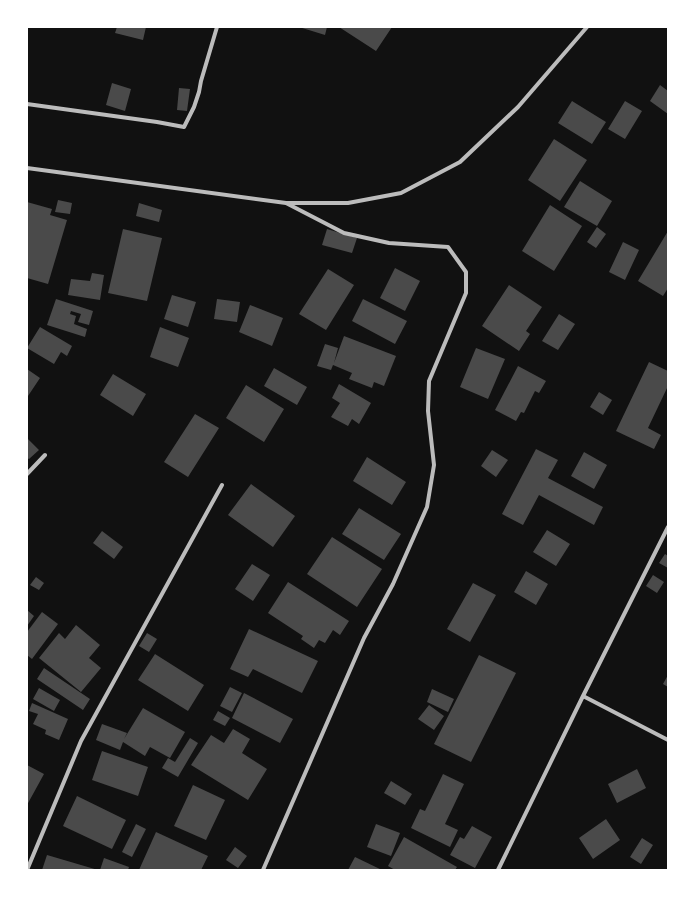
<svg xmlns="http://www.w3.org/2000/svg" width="695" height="897" font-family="Commissioner,sans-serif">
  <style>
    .building { fill: #4a4a4a }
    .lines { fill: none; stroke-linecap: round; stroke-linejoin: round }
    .minor { stroke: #bcbcbc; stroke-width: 4 }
  </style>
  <rect width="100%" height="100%" fill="#111"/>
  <!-- building -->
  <path class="building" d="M117 27H146L143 40 115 33Z
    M299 27H327L325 35Z
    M339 27H392L376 51Z
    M112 83 131 89 125 111 106 105Z
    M660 85 668 91V114L650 101Z
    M179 88 190 89 187 111 177 110Z
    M572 101 606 122 592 144 558 123Z
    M625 101 642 111 625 139 608 129Z
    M554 139 587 160 560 201 528 180Z
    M580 181 612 201 597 226 564 207Z
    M58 200 72 203 70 214 55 212Z
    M27 202 52 209 50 215 67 220 48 284 27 278Z
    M139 203 162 210 159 222 136 216Z
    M550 205 582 226 554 271 522 251Z
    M597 227 606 234 596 248 587 242Z
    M123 229 162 238 147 301 108 293Z
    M327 229 357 238 352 253 322 245Z
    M668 231V288L663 296 638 281Z
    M623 242 639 250 625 280 609 272Z
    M395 268 420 281 405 311 380 298Z
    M328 269 354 285 326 330 299 314Z
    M92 273 104 275 100 300 68 295 71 279 90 281Z
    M509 285 542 307 526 331 530 334 519 351 482 326Z
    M172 295 196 302 188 327 164 319Z
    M56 299 93 311 89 325 78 322 81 314 71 311 70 314 76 316 74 324 87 329 85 337 47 325Z
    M217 299 240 302 237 322 214 319Z
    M363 299 407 321 395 344 352 321Z
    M250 305 283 318 272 346 239 332Z
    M559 314 575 324 558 350 542 341Z
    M40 327 72 346 67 356 61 352 54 364 27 348Z
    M160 327 189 338 178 367 150 357Z
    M344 336 396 356 384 386 374 382 372 388 349 379 352 373 333 365 331 370 317 366 325 344 338 348 334 363Z
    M476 348 505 359 488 399 460 387Z
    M649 362 668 371V386L648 428 661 435 654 449 616 431Z
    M518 366 546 381 539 393 535 391 524 413 521 412 516 421 495 410Z
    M274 368 307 387 297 405 264 386Z
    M27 369 40 378 28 396 27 395Z
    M113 374 146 394 133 416 100 395Z
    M339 384 371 403 359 424 352 419 348 426 331 417 340 403 332 398Z
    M246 385 284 409 264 442 226 418Z
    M599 392 612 400 603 415 590 407Z
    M195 414 219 428 188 477 164 462Z
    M27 438 39 450 29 459 27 458Z
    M536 449 558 460 548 478 603 507 594 525 539 495 523 525 502 514Z
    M492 450 508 460 496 477 481 466Z
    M584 452 607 465 594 489 571 476Z
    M367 457 406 482 392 505 353 481Z
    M251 484 295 516 273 547 228 515Z
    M359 508 401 534 384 560 342 534Z
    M547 530 570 544 556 566 533 552Z
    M102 531 123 547 114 559 93 543Z
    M332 537 382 569 357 607 307 574Z
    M665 554 668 556V568L659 563Z
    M252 564 270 575 253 601 235 589Z
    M526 571 548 584 536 605 514 592Z
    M653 575 664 582 657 593 646 586Z
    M36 577 44 583 39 590 30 585Z
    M288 582 349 621 340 635 333 630 325 643 319 640 314 648 301 639 303 636 268 613Z
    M473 583 496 595 470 642 447 629Z
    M27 610 34 616 27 626Z
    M42 612 58 624 32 659 27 655V632Z
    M76 625 100 645 89 658 101 668 81 692 39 658 59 633 65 639Z
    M249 629 318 661 302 693 253 669 248 677 230 669Z
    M147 633 157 639 149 652 139 646Z
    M155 654 204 685 188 711 138 680Z
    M479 655 516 673 471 762 434 744Z
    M44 668 90 699 83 710 37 679Z
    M668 675V687L663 684Z
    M230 687 242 693 232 712 220 706Z
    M39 688 60 700 54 711 33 699Z
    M432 689 454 699 448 712 427 702Z
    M244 693 293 719 280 743 232 718Z
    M32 703 68 719 59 740 45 734 46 730 33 724 38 714 29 711Z
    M429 705 444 716 434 730 418 719Z
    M143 708 185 732 170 758 150 747 145 756 123 742 120 750 96 740 102 724 127 733 124 739Z
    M218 711 230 718 225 726 213 720Z
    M233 729 250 739 242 753 267 769 248 800 191 765 211 735 224 743Z
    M190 738 198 743 178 777 162 768 168 758 175 762Z
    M102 751 148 767 138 796 92 780Z
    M27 765 44 774 27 805Z
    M637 769 646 788 617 803 608 784Z
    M443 774 464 784 445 824 458 830 450 847 411 828 420 809 425 811Z
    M391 781 412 794 405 805 384 793Z
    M193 785 225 800 206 840 174 826Z
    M77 796 126 820 112 849 63 826Z
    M606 819 620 840 593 859 579 838Z
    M136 824 146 829 132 857 122 852Z
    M376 824 400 833 391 856 367 847Z
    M472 826 492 837 475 868 450 855 460 837 464 839Z
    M156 832 208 856 201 870H139Z
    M404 837 457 867 455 870H395L388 866Z
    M642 838 653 845 641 864 630 857Z
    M235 847 247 856 238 868 226 860Z
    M47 855 98 870H42Z
    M355 857 382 870H348Z
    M104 858 129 867 128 870H100Z"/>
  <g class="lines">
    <!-- minor -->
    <path class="minor" d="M27 104 157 122 184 127 194 107 199 92 201 81 217 27
      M27 168 286 203H348L401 193 460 162 518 107 587 27
      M27 474 45 455
      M583 696 668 740
      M27 870 81 741 222 485
      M263 870 364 638 393 584 427 507 434 465 428 411 429 381 466 293V272L448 247 389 243 344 233 286 203
      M498 870 583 696 668 527"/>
  </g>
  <!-- border -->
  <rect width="695" height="897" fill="none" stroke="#ffffff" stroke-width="56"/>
</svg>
